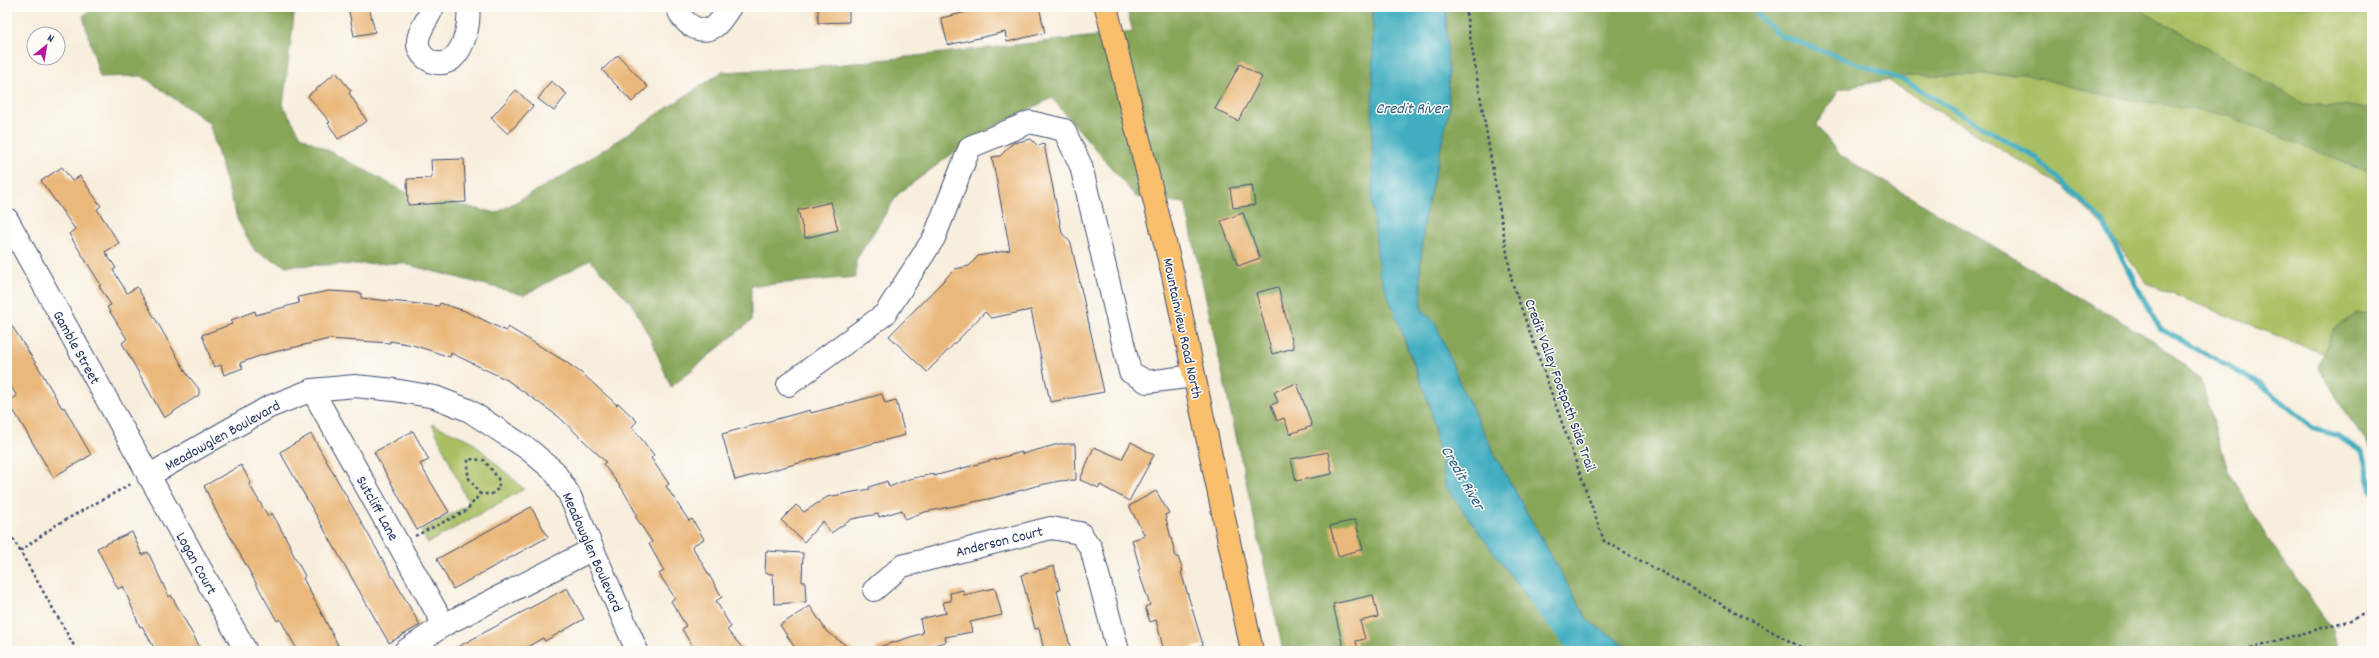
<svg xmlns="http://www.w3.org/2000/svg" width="2379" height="658" font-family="Dekko,sans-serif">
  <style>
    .green { fill: #aabf63; stroke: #627760 }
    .forest { fill: #87a659; stroke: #516a5c }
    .water { fill: #41adc0; stroke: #2e6e8f }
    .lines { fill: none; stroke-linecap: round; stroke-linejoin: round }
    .stream { stroke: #41adc0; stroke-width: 5 }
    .river { stroke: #41adc0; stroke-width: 30 }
    .building { fill: #eab87a }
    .minor-casing { stroke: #3c4c71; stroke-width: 24 }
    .major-casing { stroke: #3c4c71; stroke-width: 24 }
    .path { stroke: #3c4c71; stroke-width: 2.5; stroke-dasharray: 3 3; stroke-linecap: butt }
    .minor { stroke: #fff; stroke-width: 22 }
    .major { stroke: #f9bf6d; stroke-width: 22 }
    .labels { text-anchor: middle; stroke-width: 3; stroke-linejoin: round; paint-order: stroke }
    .street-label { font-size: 15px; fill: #1b2f5e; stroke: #fdfcf7 }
    .water-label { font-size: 16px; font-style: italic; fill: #285b80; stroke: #fdfcf7 }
  </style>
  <rect width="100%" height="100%" fill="#fdfcf7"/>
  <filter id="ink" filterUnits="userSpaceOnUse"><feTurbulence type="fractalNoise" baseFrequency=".025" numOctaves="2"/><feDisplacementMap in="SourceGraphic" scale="8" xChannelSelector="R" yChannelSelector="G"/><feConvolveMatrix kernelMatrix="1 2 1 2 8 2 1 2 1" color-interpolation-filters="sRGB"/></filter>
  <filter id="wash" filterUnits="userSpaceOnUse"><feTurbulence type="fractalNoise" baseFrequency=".012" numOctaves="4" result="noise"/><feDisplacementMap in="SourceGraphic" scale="16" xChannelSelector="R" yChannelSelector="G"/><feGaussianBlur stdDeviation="0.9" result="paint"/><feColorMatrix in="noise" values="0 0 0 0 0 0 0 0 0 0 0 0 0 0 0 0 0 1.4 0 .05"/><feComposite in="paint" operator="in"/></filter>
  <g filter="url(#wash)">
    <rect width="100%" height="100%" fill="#f8eedd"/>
    <!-- green -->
    <path class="green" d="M1777 7H2372V451L2358 423 2331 357 2147 284 2109 231 2063 187 1835 48Z
      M432 424 470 440 524 489 428 543 421 531 469 504Z"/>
    <!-- forest -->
    <path class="forest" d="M94 7H138L150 9 183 7H295L283 105 301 136 409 194 496 213 568 173 722 72 807 68 1133 32 1126 7H1373V113L1404 340 1430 406 1446 487 1528 599 1603 651H1283L1185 203 1136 197 1052 98 991 128 956 151 898 194 856 260V277L751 286V321L671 387 652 342 632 304 590 260 524 295 401 263 286 266 255 251 238 221 209 123 142 76 100 77 83 16Z
      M1446 7H2137L2304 104 2372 108V174L2226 115 2103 95 2024 74 1907 76 1840 89 1816 125 1841 156 2154 341 2200 378 2228 470 2266 536 2333 630 2338 651H1635L1588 621 1498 461 1462 388 1435 322 1422 310 1420 270 1424 220 1449 111Z
      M2357 313H2372V450L2347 416 2318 365 2334 329Z"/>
    <!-- water -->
    <path class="water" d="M1373 7H1446L1449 111 1424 220 1420 270 1422 310 1435 322 1462 388 1498 461 1588 621 1635 651H1603L1528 599 1446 487 1430 406 1379 272 1372 201Z"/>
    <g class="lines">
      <!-- stream -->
      <path class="stream" d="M1755 7 1758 15 1779 35 1905 81 2036 158 2102 220 2159 328 2261 385 2314 429 2339 436 2362 451 2372 492"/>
      <!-- river -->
      <path class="river" d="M1542 594 1577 638 1593 651"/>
    </g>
    <g id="blocks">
      <!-- building -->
      <path class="building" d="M348 7H369L375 32 354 36Z
        M818 7H849V22L818 23Z
        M989 7H1039L1045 33 1007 42 1005 32 948 45 941 18Z
        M618 55 648 87 632 102 602 70Z
        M1240 64 1262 77 1238 121 1215 109Z
        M336 72 351 91 349 93 367 121 338 139 328 123 330 122 308 96Z
        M551 81 567 94 554 111 538 99Z
        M516 90 533 106 508 134 491 118Z
        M1031 139 1038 146 1044 144 1062 233 1071 243 1104 392 1050 402 1031 310 991 318 985 312 927 372 889 336 955 269 969 266 978 256 1010 250 992 157 1000 156 1013 143Z
        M464 159 466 202 408 205 407 179 432 178 431 160Z
        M62 167 72 181 80 176 101 206 97 209 119 243 105 252 116 268 113 270 127 293 137 287 187 374 199 389V395L164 418 122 343 127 339 107 307 111 305 99 286 101 285 69 234 75 229 41 181Z
        M1252 185 1255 205 1233 208 1230 188Z
        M831 202 838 230 805 238 798 210Z
        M1243 213 1260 258 1238 266 1221 221Z
        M1278 287 1294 348 1272 354 1256 293Z
        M329 291 361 293V298L439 306 440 303 465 311 506 331 508 327 566 362 584 375 617 405 618 403 637 421 632 427 654 455 651 458 669 484 666 486 689 521 692 519 704 539 692 546 722 597 716 601 731 627 727 630 745 651H695L682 629 686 626 671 601 675 598 659 574 664 571 649 544 652 542 635 516 637 515 623 490 603 464 606 462 559 417 507 380 451 353 450 357 413 345 390 341V343L329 339 262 355 240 363 243 368 224 375 221 365 214 367 202 335 232 324 231 320 255 311 256 315 299 303 298 297Z
        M7 318 40 370 62 408 64 407 91 455 53 477 8 401 17 396 7 381Z
        M1297 383 1312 426 1290 434 1284 418 1277 421 1271 405 1278 402 1274 392Z
        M882 394 885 403 896 400 905 435 735 480 722 434 810 410 811 413Z
        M413 431 429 460 420 464 449 512 417 530 374 452Z
        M311 434 420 625 389 643 280 452Z
        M1131 442 1154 455 1129 501 1100 485 1099 488 1080 480 1094 447 1122 459Z
        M1059 444H1075L1076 480 1059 481 1036 486 993 498 925 512 905 519 902 510 879 517 878 514 852 519 831 533 823 521 804 542 781 520 796 505 804 512 827 497 870 489 869 487 887 481 889 487 909 479 933 474 934 476 1022 452V454Z
        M1328 452 1332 474 1296 481 1291 459Z
        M241 465 251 483 249 484 268 516 272 513 292 549 291 550 305 576 303 578 339 647 332 651H298L280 619 277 621 216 511 204 486Z
        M1156 491 1169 513 1165 515 1176 557H1178L1183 571 1181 572 1203 645 1180 651H1164L1156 620 1150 622 1145 607 1150 605 1138 570 1140 569 1132 540 1145 536 1129 506Z
        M531 507 548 537 453 589 437 559Z
        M1355 520 1363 549 1338 556 1330 526Z
        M132 532 142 555 148 552 169 597 171 595 202 651H156L142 626 140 627 123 586 118 589 97 548Z
        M766 551 803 553 802 582H805L806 602 774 604 773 574 765 573Z
        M1054 566 1060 590 1057 591 1071 651H1044L1039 628 1035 629 1021 575Z
        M567 588 584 619 545 641 543 638 520 651H450Z
        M995 588 1002 615 970 622 972 632 945 637 946 642 917 649 918 651H876V648L923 633 920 619 946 613 943 602 951 601 950 593 963 590 964 595Z
        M1373 595 1378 617 1360 621 1365 639 1356 641 1358 651H1344L1333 604Z
        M810 606 827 632 854 651H797L780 625Z"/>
    </g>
  </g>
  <g filter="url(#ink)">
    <use href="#blocks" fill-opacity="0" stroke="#3c4c71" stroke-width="1"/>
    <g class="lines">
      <!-- minor casing -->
      <g class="minor-casing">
        <path id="minor" d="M433 7C429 18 419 29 418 40 416 58 438 70 452 59 465 48 470 22 468 7
          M678 7C680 22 700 36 714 27 721 22 725 14 730 7
          M7 219 246 651
          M788 385 885 314 934 238 970 147 1030 122 1064 130 1081 166 1130 372 1147 382 1194 376
          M312 390 444 625
          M148 476 269 407 312 390 355 386 394 390 435 397 468 410 528 449 554 471 569 494 637 651
          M874 590 902 566 1051 528 1080 533 1091 548 1118 651
          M405 651 444 625 593 549"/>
      </g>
      <!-- major casing -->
      <g class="major-casing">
        <path id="major" d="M1106 7 1173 275 1252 651"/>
      </g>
      <!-- path -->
      <path class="path" d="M1465 7 1512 282 1604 541 1808 651
        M7 528 77 651
        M415 536 466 511 480 494 468 477V459L484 460 498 478 499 488 492 494H480
        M20 551 56 525 131 484
        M2239 651 2351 620 2372 610"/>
      <!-- minor -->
      <use href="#minor" class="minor"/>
      <!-- major -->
      <use href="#major" class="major"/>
    </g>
  </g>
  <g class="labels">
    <!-- street labels -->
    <g class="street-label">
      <text transform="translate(1183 328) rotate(78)" y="5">Mountainview Road North</text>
      <text transform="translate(77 347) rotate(61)" y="5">Gamble Street</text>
      <text transform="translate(1561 385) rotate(70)" y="5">Credit Valley Footpath Side Trail</text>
      <text transform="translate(222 435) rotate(-29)" y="5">Meadowglen Boulevard</text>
      <text transform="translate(378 508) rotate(61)" y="5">Sutcliff Lane</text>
      <text transform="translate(999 541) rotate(-14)" y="5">Anderson Court</text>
      <text transform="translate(593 552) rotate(66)" y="5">Meadowglen Boulevard</text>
      <text transform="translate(197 563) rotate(61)" y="5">Logan Court</text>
    </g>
    <!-- water labels -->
    <g class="water-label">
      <text x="1411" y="113">Credit River</text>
      <text transform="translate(1464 477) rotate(60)" y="6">Credit River</text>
    </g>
  </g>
  <!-- margin -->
  <rect width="2379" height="658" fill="none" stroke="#fdfcf7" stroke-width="24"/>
  <!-- north arrow -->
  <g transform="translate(46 46) rotate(30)"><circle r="19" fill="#fdfcf7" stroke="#a3aaba"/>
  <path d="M0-3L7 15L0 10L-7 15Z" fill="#b5179e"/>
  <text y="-6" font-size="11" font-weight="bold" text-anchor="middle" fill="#1b2f5e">N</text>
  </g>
</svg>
